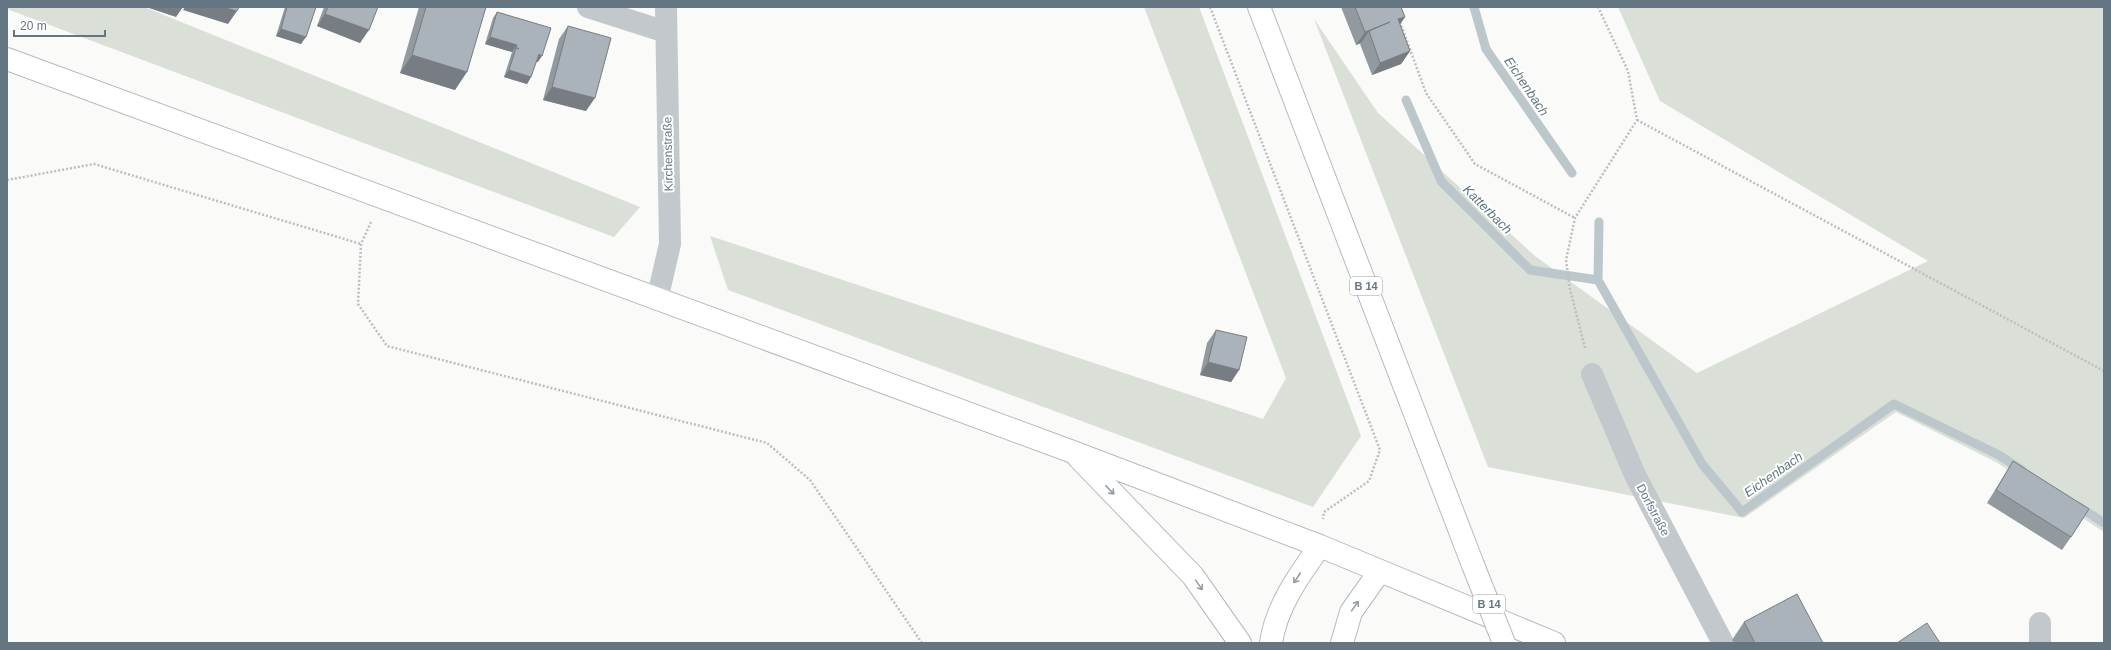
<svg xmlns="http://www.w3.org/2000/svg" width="2111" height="650" font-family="Helvetica,sans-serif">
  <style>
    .green { fill: #dadfd7 }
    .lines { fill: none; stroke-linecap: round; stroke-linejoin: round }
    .stream { stroke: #bbc7cb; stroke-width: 9 }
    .major-casing { stroke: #b5babe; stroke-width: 24 }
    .path { stroke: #bbbfc2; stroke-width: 2.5; stroke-dasharray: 2 2; stroke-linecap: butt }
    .minor { stroke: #c3c8cc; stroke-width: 22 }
    .major { stroke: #fff; stroke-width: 22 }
    .major-bridge-casing { stroke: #b5babe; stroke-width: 24; stroke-linecap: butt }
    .major-bridge { stroke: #fff; stroke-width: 22 }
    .wall { fill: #929a9f }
    .shaded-wall { fill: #777d82 }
    .building { fill: #aab3b9; stroke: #777d82 }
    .oneway { stroke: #939fa8 }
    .labels { text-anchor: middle; stroke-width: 4; stroke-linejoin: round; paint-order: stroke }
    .shield { fill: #fff; stroke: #939fa8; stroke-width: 1 }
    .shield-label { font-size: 11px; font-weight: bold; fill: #657683 }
    .street-label { font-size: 12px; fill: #657683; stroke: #fff }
    .water-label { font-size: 13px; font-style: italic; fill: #60757c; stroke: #fff }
  </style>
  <rect width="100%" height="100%" fill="#fafaf8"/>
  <!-- green -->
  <path class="green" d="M7 7H144L640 207 614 237 7 9Z
    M1144 7H1199L1361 436 1313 507 728 290 710 236 1263 419 1286 378Z
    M1618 7H2104V532L1996 462 1896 412 1744 518 1488 467 1314 19 1378 113 1535 256 1697 373 1928 261 1660 101Z"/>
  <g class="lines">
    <!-- stream -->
    <path class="stream" d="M1474 7 1486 49 1572 173
      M1406 100 1441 181 1530 270 1598 280
      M1599 222 1598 280 1702 464 1742 512 1894 404 1999 455 2022 470
      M2078 506 2104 523"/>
    <!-- major casing -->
    <g class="major-casing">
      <path id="major" d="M1259 7 1473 565
        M7 59 1073 452 1320 546 1554 643
        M1078 457 1193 576 1240 643
        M1271 643C1276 607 1299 575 1320 546
        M1342 643 1351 612 1380 571"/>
    </g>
    <!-- path -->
    <path class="path" d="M1210 7 1380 450 1369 481 1324 512 1323 519
      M1400 22 1426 93 1475 164 1575 218
      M1637 120 2104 371
      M7 180 94 164 361 244
      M371 222 361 244 358 304 387 346 767 443 810 480 922 643
      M1585 348 1570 289 1566 260 1575 218 1637 120 1628 71 1598 7"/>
    <!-- minor -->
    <path class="minor" d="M588 7 666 32
      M657 300 670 244 666 7
      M1592 374 1635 475 1723 643
      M2040 643V623"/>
    <!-- major -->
    <use href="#major" class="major"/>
    <!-- major-bridge casing -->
    <g class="major-bridge-casing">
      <path id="major-bridge" d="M1473 565 1504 643"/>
    </g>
    <!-- major-bridge -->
    <use href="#major-bridge" class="major-bridge"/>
  </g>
  <!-- wall -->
  <path class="wall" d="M285 7H316L301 44 276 36Z
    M324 7H378L360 43 317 26Z
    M419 7H486L455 90 400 73Z
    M1341 7H1401L1405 17 1400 24 1410 51 1401 64 1372 75 1360 44 1361 43 1356 45Z
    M497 12 538 62H536L531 77 527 84 504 77 512 52 485 44 493 18Z
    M568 26 586 111 543 100 559 39Z
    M1216 330 1239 370 1231 382 1200 375 1207 343Z
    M2013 461 2071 537 2062 550 1987 503 2005 474Z
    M1744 622 1823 643H1734L1732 640Z"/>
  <!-- shaded-wall -->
  <path class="shaded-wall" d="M146 7H183L176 17Z
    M185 7H223L237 11 228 24 183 10Z
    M325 14 369 30 360 43 317 26Z
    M1405 17 1396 30 1398 19Z
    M1390 22 1369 31 1361 43 1356 45 1365 32Z
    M281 29 306 37 301 44 276 36Z
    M490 37 517 45 512 52 485 44Z
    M1410 51 1401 64 1372 75 1380 63Z
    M539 54 542 56 538 62 534 61Z
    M412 55 467 72 455 90 400 73Z
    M509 70 531 77 527 84 504 77Z
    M552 87 595 98 586 111 543 100Z
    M1208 362 1239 370 1231 382 1200 375Z"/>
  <!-- building -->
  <path class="building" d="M223 7H239L237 11Z
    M287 7H316L306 37 281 29Z
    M328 7H378L369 30 325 14Z
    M426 7H486L467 72 412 55Z
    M1355 7H1401L1405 17 1398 19 1410 51 1380 63 1369 31 1390 22 1365 32Z
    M497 12 551 28 542 56 539 54 531 77 509 70 516 48 519 49 516 47 517 45 490 37Z
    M568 26 611 38 595 98 552 87Z
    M1216 330 1247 337 1239 370 1208 362Z
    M2013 461 2089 509 2071 537 1996 490Z
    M1797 594 1823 643H1755L1744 622Z
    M1927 623 1940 643H1897Z"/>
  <!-- one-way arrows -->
  <defs><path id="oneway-shaft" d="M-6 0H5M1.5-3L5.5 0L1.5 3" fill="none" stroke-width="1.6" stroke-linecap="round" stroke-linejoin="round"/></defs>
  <g class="oneway">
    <use href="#oneway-shaft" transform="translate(1110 490) rotate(46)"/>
    <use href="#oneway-shaft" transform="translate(1297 578) rotate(123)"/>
    <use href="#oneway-shaft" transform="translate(1199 585) rotate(55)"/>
    <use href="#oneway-shaft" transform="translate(1355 606) rotate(-55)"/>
  </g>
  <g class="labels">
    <!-- shield labels -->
    <g class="shield">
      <rect x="1350" y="277" width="32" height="18" rx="3"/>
      <rect x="1473" y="595" width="32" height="18" rx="3"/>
    </g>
    <g class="shield-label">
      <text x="1366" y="290">B 14</text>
      <text x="1489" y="608">B 14</text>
    </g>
    <!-- street labels -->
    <g class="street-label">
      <text transform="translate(668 154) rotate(-91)" y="4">Kirchenstraße</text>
      <text transform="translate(1653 510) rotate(62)" y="4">Dorfstraße</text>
    </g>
    <!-- water labels -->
    <g class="water-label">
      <text transform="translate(1527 86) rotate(56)" y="5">Eichenbach</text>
      <text transform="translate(1488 209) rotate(45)" y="5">Katterbach</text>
      <text transform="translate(1773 474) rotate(-35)" y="5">Eichenbach</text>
    </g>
  </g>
  <!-- border -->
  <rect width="2111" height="650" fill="none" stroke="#657683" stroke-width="16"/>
  <!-- scale -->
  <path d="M14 30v6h91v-6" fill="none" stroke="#657683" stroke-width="2"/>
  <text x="20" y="30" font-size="12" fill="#657683" stroke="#ffffff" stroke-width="3" paint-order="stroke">20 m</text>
</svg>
